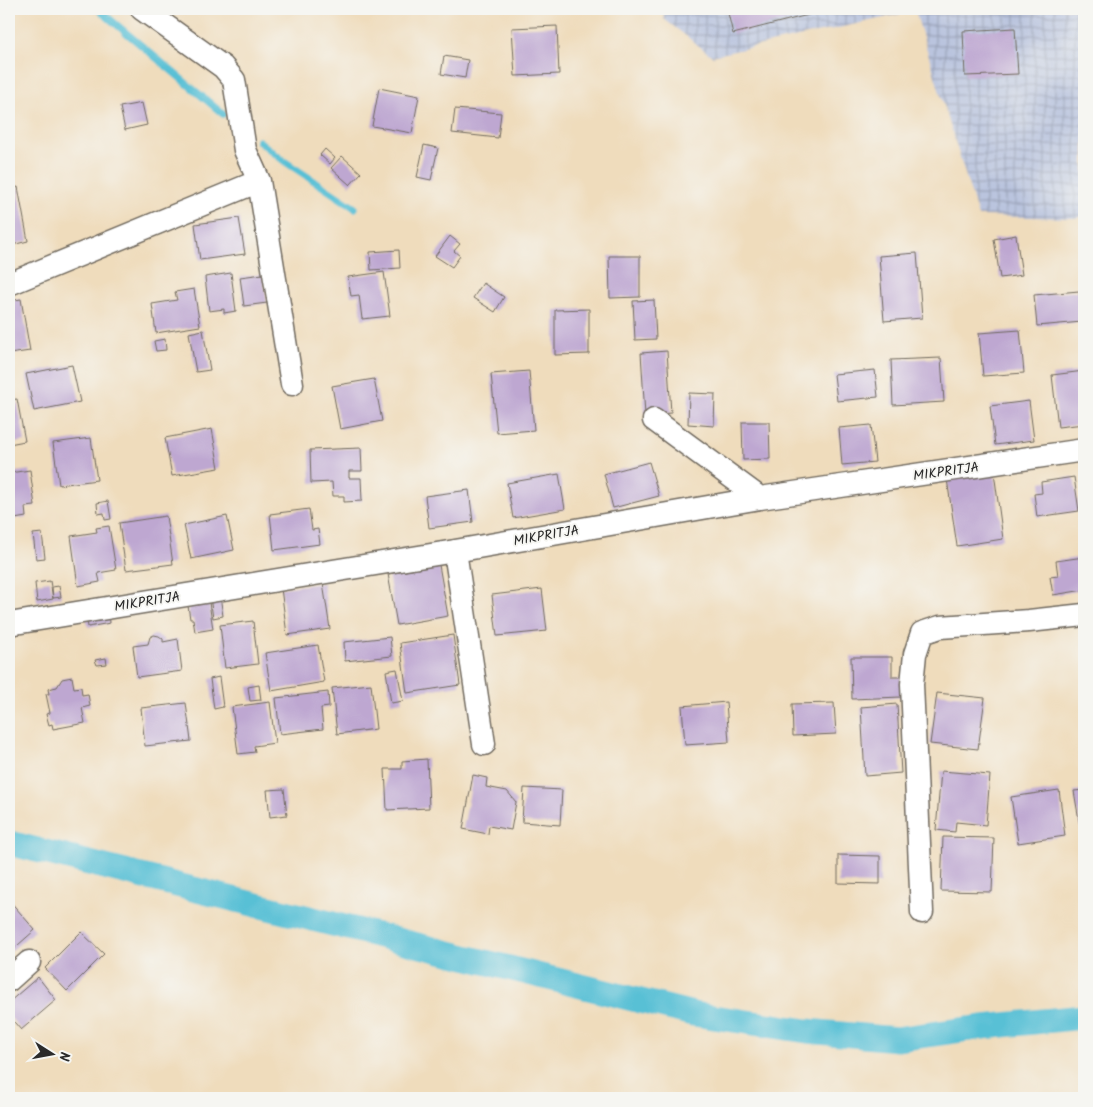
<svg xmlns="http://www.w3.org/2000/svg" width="1093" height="1107" font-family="Kalam,sans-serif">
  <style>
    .industrial { fill: url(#industrial-grid) }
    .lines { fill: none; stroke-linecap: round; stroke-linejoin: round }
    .stream { stroke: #58c0d5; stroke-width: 7 }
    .canal { stroke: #58c0d5; stroke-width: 25 }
    .building { fill: #bea7d1 }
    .street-casing { stroke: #70695e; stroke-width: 25 }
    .street { stroke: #fff; stroke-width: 22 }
    .labels { text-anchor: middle; stroke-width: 4; stroke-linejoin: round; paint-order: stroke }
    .street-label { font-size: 14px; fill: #2b2b2b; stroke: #f6f6f2 }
  </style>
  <defs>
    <pattern id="industrial-grid" width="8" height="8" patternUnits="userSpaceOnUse" patternTransform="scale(1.25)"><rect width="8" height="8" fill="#bac4de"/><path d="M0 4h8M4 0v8" fill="none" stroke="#979fb4"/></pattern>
  </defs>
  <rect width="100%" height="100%" fill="#f6f6f2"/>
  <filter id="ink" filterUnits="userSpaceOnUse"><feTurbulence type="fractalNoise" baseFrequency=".02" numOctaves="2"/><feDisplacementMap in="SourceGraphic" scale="10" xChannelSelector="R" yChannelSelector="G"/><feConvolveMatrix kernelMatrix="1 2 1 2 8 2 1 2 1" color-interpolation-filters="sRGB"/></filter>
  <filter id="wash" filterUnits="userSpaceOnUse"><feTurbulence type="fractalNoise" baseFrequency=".0096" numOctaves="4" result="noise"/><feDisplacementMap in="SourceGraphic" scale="20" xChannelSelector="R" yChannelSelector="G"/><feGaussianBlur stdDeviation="1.12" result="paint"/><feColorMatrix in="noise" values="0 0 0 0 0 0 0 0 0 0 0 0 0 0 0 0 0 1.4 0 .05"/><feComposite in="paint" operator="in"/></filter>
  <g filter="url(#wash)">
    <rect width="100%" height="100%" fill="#efdcbc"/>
    <!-- industrial -->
    <path class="industrial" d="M663 9H1084V216L1074 218 978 216 915 11 712 56 664 19Z"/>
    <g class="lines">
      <!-- stream -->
      <path class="stream" d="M98 9 223 114
        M259 141 284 161 355 208"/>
      <!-- canal -->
      <path class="canal" d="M9 843 693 1014 807 1031 897 1039 983 1027 1084 1017"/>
    </g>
    <g id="blocks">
      <!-- building -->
      <path class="building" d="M727 9H815L816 13 733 34Z
        M557 26 559 74 515 76 512 28Z
        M1015 28 1018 74 965 76 963 31Z
        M444 56 468 60 465 78 441 74Z
        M379 88 419 96 412 133 372 126Z
        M142 103 147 125 125 130 120 107Z
        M455 109 501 113 498 138 452 133Z
        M424 145 438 148 431 180 417 177Z
        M325 149 335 158 330 164 320 155Z
        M342 156 361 173 350 185 331 168Z
        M18 187 28 241 12 245 9 231V189Z
        M239 218 245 254 200 260 195 224Z
        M1016 235 1022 275 1000 278 994 239Z
        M450 236 460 244 454 251 460 256 452 267 435 256Z
        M399 250 400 268 371 270 370 252Z
        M917 253 922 318 884 321 879 256Z
        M609 256H640V297L610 298Z
        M384 272 390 316 362 319 359 295 351 296 348 277Z
        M231 273 236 311 224 313V309L209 311 205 277Z
        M263 274 267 303 244 306 240 277Z
        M483 283 504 297 495 312 473 298Z
        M194 289 200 326 156 333 152 304 177 300 175 292Z
        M1079 291 1082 322 1037 326 1034 295Z
        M21 299 30 351 9 354V301Z
        M654 300 656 339 635 340 633 301Z
        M589 309V354L555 355V310Z
        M203 330 210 370 196 372 189 333Z
        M1020 330 1024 373 983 376 979 333Z
        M165 339 166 350 156 351 154 341Z
        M667 351 671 413 645 415 641 353Z
        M941 358 944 402 893 405 891 360Z
        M72 365 80 402 34 411 26 374Z
        M875 370 878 397 837 401 834 374Z
        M529 371 534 430 497 433 491 374Z
        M1084 371V424L1058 427 1052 375Z
        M374 379 382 421 340 429 332 386Z
        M689 393 715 394 714 426 688 424Z
        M17 399 25 441 9 444V400Z
        M1029 401 1034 440 995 445 990 406Z
        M742 422H769L770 459 743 460Z
        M871 425 875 462 842 465 839 428Z
        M212 429 219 468 172 476 165 438Z
        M91 438 97 480 59 485 53 443Z
        M361 448 362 471H349V478H361L362 501 344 502V496H333L332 482 311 483 310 450Z
        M649 462 659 496 613 508 604 474Z
        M30 470 35 506 25 507 26 517 9 520V473Z
        M994 472 1003 539 957 546 947 479Z
        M559 474 565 509 513 518 507 483Z
        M1074 477 1079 511 1037 517 1034 494 1042 493 1041 482Z
        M469 490 473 522 429 528 425 496Z
        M108 501 111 519 105 520 104 513 98 514 97 503Z
        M309 509 312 530 318 529 320 544 274 550 270 514Z
        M166 516 173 564 126 570 119 523Z
        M227 516 234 550 191 559 184 525Z
        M109 526 116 570 98 573 100 582 78 586 71 536 97 532 96 528Z
        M42 533 45 558 36 559 33 534Z
        M1084 557V590L1053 595 1050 577 1058 576 1056 561Z
        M439 565 448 616 397 625 388 574Z
        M50 581 53 599 37 602 35 583Z
        M323 583 330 629 287 635 281 588Z
        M59 586 61 597 53 598 52 587Z
        M542 589 547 631 497 636 492 595Z
        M208 596 213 629 195 632 193 619H190L187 599Z
        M220 596 223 616 213 618 210 597Z
        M109 611 110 623 88 627 86 614Z
        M253 621 258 664 225 668 220 625Z
        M154 635 159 636 163 639V642L178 639 182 671 137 677 133 646 148 644 150 637Z
        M453 635 460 685 407 693 400 643Z
        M390 637 392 656 345 661 344 642Z
        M318 645 324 682 271 691 265 653Z
        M851 657H892V677H901V697L852 699Z
        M106 658 107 664 97 665 95 660Z
        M397 669 403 701 391 703 386 671Z
        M72 677 74 688 81 687 82 695 88 694 90 706 82 708 85 723 53 729 52 724 49 725 46 714 50 713 46 694H49L48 689 57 687 62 679Z
        M219 677 223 707 214 709 210 679Z
        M371 684 376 729 337 734 332 688Z
        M259 685 261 700 250 701 248 687Z
        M328 692 329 707 321 708 323 729 280 734 276 698Z
        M937 693 985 698 978 749 930 744Z
        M270 702 275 743 254 746 255 752 238 754 232 707Z
        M726 702 729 742 685 745 682 706Z
        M186 703 191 741 145 746 141 708Z
        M834 703 836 734 793 736 792 704Z
        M897 704 901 773 865 776 861 707Z
        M427 759 429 808 387 810 385 769H402V761Z
        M941 771 990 775 986 825 956 822 955 832 936 830Z
        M473 775 487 778 486 787 507 791 516 802 511 830 489 826 488 834 463 829Z
        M524 788 562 790 560 825 522 822Z
        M284 789 287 815 270 817 267 790Z
        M1059 790 1065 836 1018 843 1011 797Z
        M1084 790V831L1081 832 1074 791Z
        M943 837 994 838 992 892 941 891Z
        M838 855 880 856V884L838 883Z
        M9 900 35 930 9 953Z
        M81 932 104 954 67 991 45 968Z
        M38 977 56 1000 21 1030 9 1016V1002Z"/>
    </g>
  </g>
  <g filter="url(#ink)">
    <use href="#blocks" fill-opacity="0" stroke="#70695e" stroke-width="1"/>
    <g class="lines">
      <!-- street casing -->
      <g class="street-casing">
        <path id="street" d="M142 9 223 67 234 80 245 150 259 181 292 384
          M9 284 259 181
          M654 420 760 498
          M455 551 484 744
          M9 624 455 551 760 498 1084 450
          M922 912 912 684 915 654 922 633 940 627 1029 621 1084 615
          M9 980 29 962"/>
      </g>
      <!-- street -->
      <use href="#street" class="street"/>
    </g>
  </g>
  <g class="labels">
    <!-- street labels -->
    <g class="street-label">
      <text transform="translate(946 471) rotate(-8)" y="5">MIKPRITJA</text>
      <text transform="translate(546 535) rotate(-10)" y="5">MIKPRITJA</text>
      <text transform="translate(147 601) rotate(-9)" y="5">MIKPRITJA</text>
    </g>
  </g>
  <!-- margin -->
  <rect width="1093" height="1107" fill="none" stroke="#f6f6f2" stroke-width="30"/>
  <!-- north arrow -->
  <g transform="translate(52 1054) rotate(101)" stroke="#f6f6f2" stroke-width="4" paint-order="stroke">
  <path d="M0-4L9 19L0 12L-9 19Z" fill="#2b2b2b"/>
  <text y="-8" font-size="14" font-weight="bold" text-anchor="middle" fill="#2b2b2b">N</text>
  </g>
</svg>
